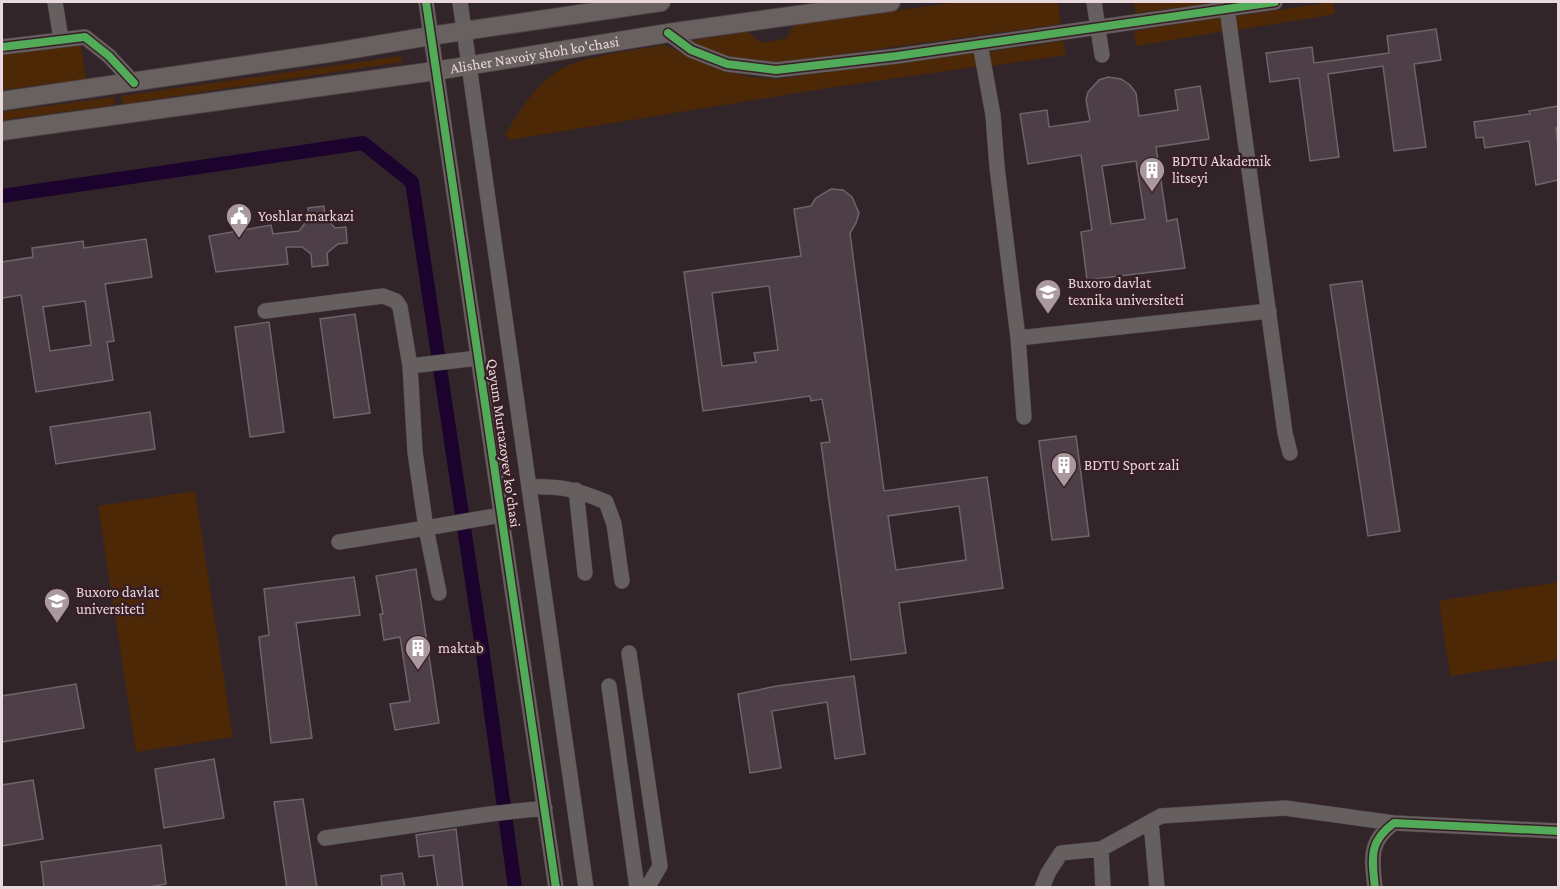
<svg xmlns="http://www.w3.org/2000/svg" width="1560" height="889" font-family="'Crimson Pro',serif">
  <style>
    .green { fill: #4c2806 }
    .lines { fill: none; stroke-linecap: round; stroke-linejoin: round }
    .canal { stroke: #1c032e; stroke-width: 14 }
    .building { fill: #4e3e48; stroke: #6e6469; stroke-width: 1.5; fill-rule: evenodd }
    .minor-casing { stroke: #4e4246; stroke-width: 16 }
    .major-casing { stroke: #4e4246; stroke-width: 20 }
    .minor { stroke: #665f5f; stroke-width: 15 }
    .major { stroke: #696060; stroke-width: 18 }
    .cycleway-casing { stroke: #381f26; stroke-width: 11 }
    .cycleway { stroke: #51ab58; stroke-width: 8 }
    .labels { text-anchor: middle; stroke-width: 5; stroke-linejoin: round; paint-order: stroke }
    .street-label { font-size: 15px; fill: #e9d8dc; stroke: #381f26 }
    .poi-label { font-size: 15px; fill: #e9d8dc; stroke: #381f26; text-anchor: start }
  </style>
  <rect width="100%" height="100%" fill="#322529"/>
  <!-- green -->
  <path class="green" d="M959 2H1058L1061 24 769 64 738 60 688 41 748 32 761 43 787 38 794 24Z
    M1134 2H1227L1135 13Z
    M1333 2 1335 14 1231 31 1230 17Z
    M1219 17 1224 20 1225 31 1136 46 1134 31Z
    M1063 41 1066 55 990 66 988 52Z
    M72 45H81L86 79 2 90V55Z
    M664 45C703 62 734 79 778 79L979 49 981 66 827 88 510 140 505 135C520 111 537 81 563 68 592 54 633 51 664 45Z
    M401 56 402 62 123 104 121 96Z
    M114 97 115 105 2 120V112Z
    M195 491 233 737 136 752 98 506Z
    M1558 582V660L1450 676 1439 601Z"/>
  <g class="lines">
    <!-- canal -->
    <path class="canal" d="M2 196 363 143 412 182 483 654 515 888"/>
  </g>
  <!-- building -->
  <path class="building" d="M1436 29 1441 60 1414 64 1426 147 1394 151 1383 66 1328 74 1339 157 1310 161 1299 78 1270 82 1266 53 1312 47 1314 63 1389 53 1387 36Z
    M1108 77 1121 79 1130 85 1136 93 1139 116 1178 110 1175 90 1200 86 1209 139 1156 147 1167 221 1177 219 1185 268 1087 280 1081 232 1092 230 1081 155 1028 164 1020 114 1047 110 1049 127 1090 121 1086 100 1088 92 1099 80ZM1136 161 1145 219 1111 224 1102 166Z
    M1558 106V128H1556L1558 146V180L1536 185 1529 141 1485 148 1483 137 1476 138 1474 122 1530 114 1529 111Z
    M831 189 843 190 852 197 859 213 856 223 850 233 884 491 987 477 1003 588 899 603 906 653 851 660 821 443 830 442 822 399 811 401 810 396 703 411 684 272 801 256 794 209 811 206 816 198ZM769 286 778 350 754 353 756 362 722 366 712 293ZM959 506 966 560 896 570 888 516Z
    M324 206 325 217 335 228 346 227 347 243 338 244 327 253 328 265 312 267 311 254 302 247H286L288 264 216 272 209 236 271 225 273 234 299 231 309 218 308 208Z
    M146 239 152 277 105 284 114 341 107 342 113 380 36 392 21 295 2 298V262L33 257 32 248 83 241 84 248ZM85 301 91 345 50 351 43 307Z
    M1362 281 1400 531 1368 536 1330 285Z
    M355 314 370 413 334 418 320 319Z
    M269 322 284 432 250 437 235 327Z
    M150 412 155 449 56 464 50 427Z
    M1076 436 1089 536 1052 540 1039 441Z
    M416 569 439 723 395 730 390 704 410 701 400 637 384 640 380 614H383L376 576Z
    M354 577 360 615 296 623 312 738 271 743 259 637 269 635 264 589Z
    M854 676 865 754 835 759 827 702 772 711 781 768 750 773 738 694 777 686Z
    M76 684 84 728 2 742V696Z
    M214 759 224 818 164 828 155 769Z
    M33 780 43 839 2 846V785Z
    M303 799 317 888H287L274 802Z
    M456 829 463 888H438L433 855 419 857 416 835Z
    M161 845 166 884 144 888H44L41 862Z
    M402 873 405 888H382L381 876Z"/>
  <g class="lines">
    <!-- minor casing -->
    <g class="minor-casing">
      <path id="minor" d="M55 2 61 39
        M426 2 556 888
        M460 2 586 888
        M1094 2 1102 55
        M1227 8 1285 433 1290 453
        M668 33 691 50 727 64 776 70 897 56 1275 2
        M980 44 993 115 997 167 1018 338 1024 417
        M2 47 85 37 109 56 134 83
        M265 311 383 296 396 301 400 307 410 366 478 358
        M1018 338 1269 311
        M410 366 415 452 426 528 501 515
        M529 487C562 486 575 489 606 502L614 524 622 581
        M576 490 585 573
        M339 542 426 528 439 593
        M629 653 660 866 647 888
        M609 686 637 888
        M1151 822 1157 888
        M325 838 490 814 545 808
        M1101 849 1103 888
        M1042 888 1048 873 1061 853 1101 849 1161 816 1285 808 1394 823
        M1375 888C1372 858 1368 842 1394 823L1558 831"/>
    </g>
    <!-- major casing -->
    <g class="major-casing">
      <g id="major">
        <path d="M2 101 335 52 430 36 661 2"/>
        <path id="s1" d="M2 131 435 71 668 33 891 2"/>
      </g>
    </g>
    <!-- minor -->
    <use href="#minor" class="minor"/>
    <!-- major -->
    <use href="#major" class="major"/>
    <!-- cycleway casing -->
    <g class="cycleway-casing">
      <path id="cycleway" d="M426 2 556 888
        M668 33 691 50 727 64 776 70 897 56 1275 2
        M2 47 85 37 109 56 134 83
        M1375 888C1372 858 1368 842 1394 823L1558 831"/>
    </g>
    <!-- cycleway -->
    <use href="#cycleway" class="cycleway"/>
  </g>
  <!-- icons -->
  <defs>
    <g id="building-pin" transform="scale(1.35)"><path d="M0 17L-7.5 6A9.5 9.5 0 1 1 7.5 6Z" fill="#a9999d" stroke="#381f26"/><path d="M-4-6H4V6H1V3H-1V6H-4ZM-2.5-4.3h1.7v1.8h-1.7ZM.8-4.3h1.7v1.8H.8ZM-2.5-1h1.7V.8h-1.7ZM.8-1h1.7V.8H.8Z" fill="#fff"/></g>
    <g id="civic-pin" transform="scale(1.35)"><path d="M0 17L-7.5 6A9.5 9.5 0 1 1 7.5 6Z" fill="#a9999d" stroke="#381f26"/><path d="M-.6-6.5H3V-4.5H.6V-3L4-1V1h2V6H-6V1h2V-1L-.6-3ZM-1.2 2.5V6h2.4V2.5Z" fill="#fff"/></g>
    <g id="university-pin" transform="scale(1.35)"><path d="M0 17L-7.5 6A9.5 9.5 0 1 1 7.5 6Z" fill="#a9999d" stroke="#381f26"/><path d="M0-5L7-2L0 1L-7-2ZM-4 1L0 2.5L4 1V4Q0 6-4 4Z" fill="#fff"/></g>
  </defs>
  <g fill-rule="evenodd">
    <use href="#building-pin" x="1152" y="170"/>
    <use href="#civic-pin" x="239" y="216"/>
    <use href="#university-pin" x="1048" y="292"/>
    <use href="#building-pin" x="1064" y="465"/>
    <use href="#university-pin" x="57" y="601"/>
    <use href="#building-pin" x="418" y="648"/>
  </g>
  <g class="labels">
    <!-- street labels -->
    <g class="street-label">
      <text dy="5" stroke="none"><textPath href="#s1" startOffset="538">Alisher Navoiy shoh ko'chasi</textPath></text>
      <text transform="translate(504 443) rotate(82)" y="5">Qayum Murtazoyev ko'chasi</text>
    </g>
    <!-- poi labels -->
    <g class="poi-label">
      <text x="1172" y="166">BDTU Akademik<tspan x="1172" dy="17">litseyi</tspan></text>
      <text x="258" y="221">Yoshlar markazi</text>
      <text x="1068" y="288">Buxoro davlat<tspan x="1068" dy="17">texnika universiteti</tspan></text>
      <text x="1084" y="470">BDTU Sport zali</text>
      <text x="76" y="597">Buxoro davlat<tspan x="76" dy="17">universiteti</tspan></text>
      <text x="438" y="653">maktab</text>
    </g>
  </g>
  <!-- border -->
  <rect width="1560" height="889" fill="none" stroke="#e9d8dc" stroke-width="6"/>
</svg>
